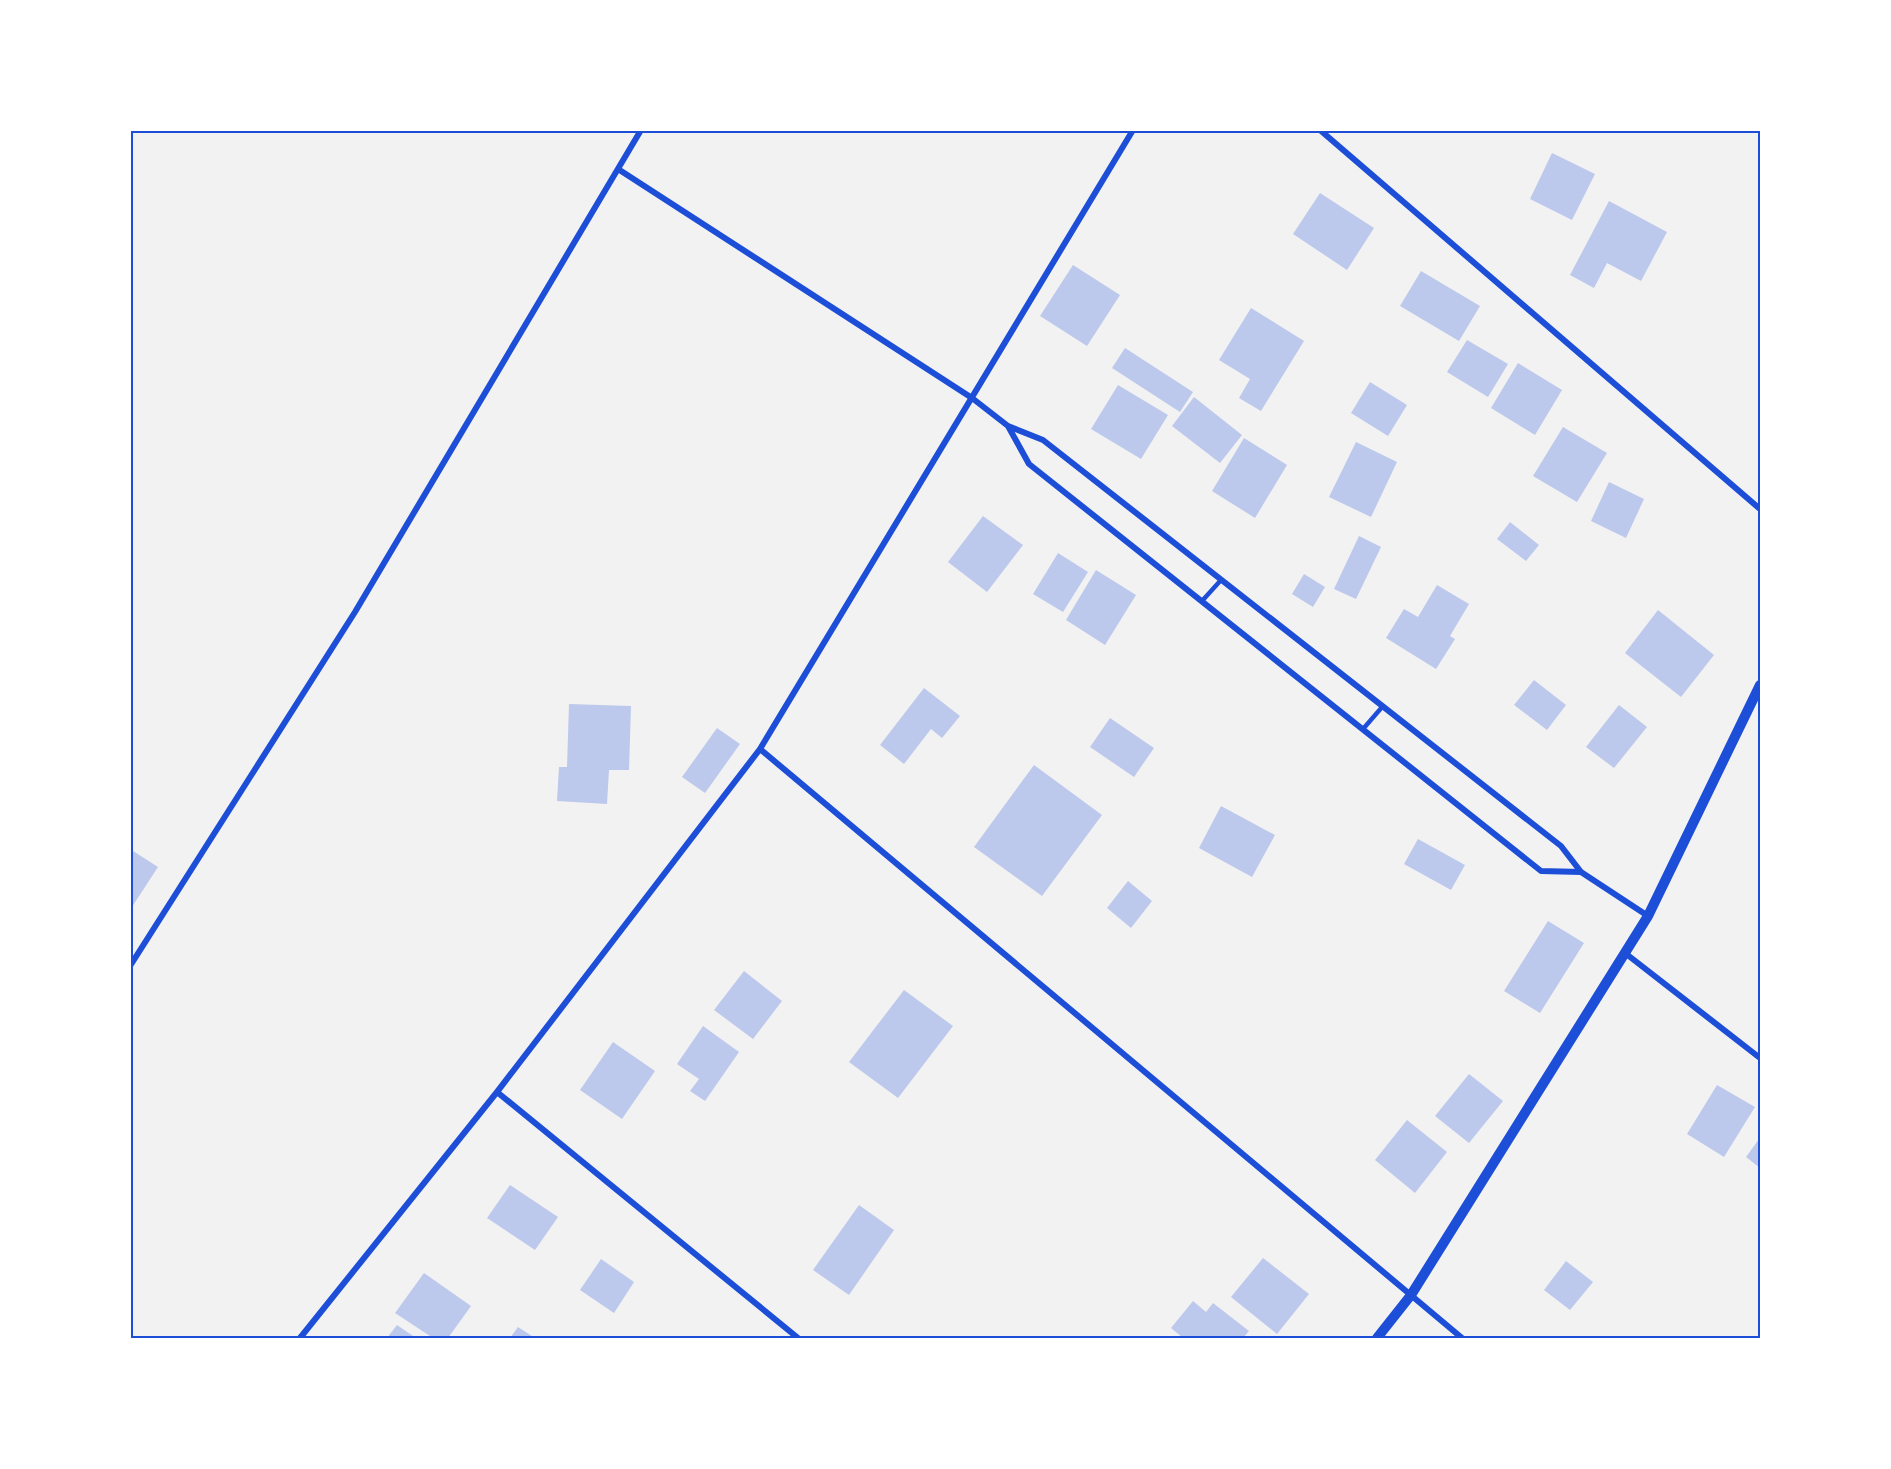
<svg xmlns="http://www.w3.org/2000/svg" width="1891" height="1469" font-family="Roboto,sans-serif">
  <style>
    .building { fill: #bdc9ec }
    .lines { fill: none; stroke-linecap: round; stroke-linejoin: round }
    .service { stroke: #1d4ed8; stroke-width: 4.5 }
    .minor { stroke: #1d4ed8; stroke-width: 6 }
    .tertiary { stroke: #1d4ed8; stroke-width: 10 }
    .neatline { fill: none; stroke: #1d4ed8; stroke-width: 2 }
  </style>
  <rect width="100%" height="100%" fill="#f2f2f2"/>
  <!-- building -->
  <path class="building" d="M1552 153 1595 174 1572 220 1530 199Z
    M1320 193 1374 228 1347 270 1293 234Z
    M1609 201 1667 232 1641 281 1607 263 1594 288 1570 275Z
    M1073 265 1120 295 1087 346 1040 316Z
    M1421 271 1480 306 1459 341 1400 306Z
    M1251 308 1304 341 1261 411 1239 398 1250 379 1219 360Z
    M1467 340 1508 364 1488 397 1447 372Z
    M1125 348 1193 392 1180 412 1112 368Z
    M1518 363 1562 390 1535 435 1491 408Z
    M1370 382 1407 405 1388 436 1351 413Z
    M1118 385 1168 415 1141 459 1091 429Z
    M1194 397 1242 435 1220 463 1172 426Z
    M1563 427 1607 453 1577 502 1533 476Z
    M1244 438 1287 465 1255 518 1212 491Z
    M1356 442 1397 462 1371 517 1329 497Z
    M1609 482 1644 499 1626 538 1591 521Z
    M983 516 1023 545 987 592 948 562Z
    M1510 522 1539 545 1526 561 1497 539Z
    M1359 536 1381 547 1356 599 1334 589Z
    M1058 553 1088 572 1063 612 1033 594Z
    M1096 570 1136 595 1105 645 1066 620Z
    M1304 574 1325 587 1313 607 1292 594Z
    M1437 585 1469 604 1450 636 1455 639 1436 669 1386 638 1404 609 1418 617Z
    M1658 610 1714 655 1681 697 1625 653Z
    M1534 680 1566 705 1547 730 1514 705Z
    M924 688 960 716 942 738 931 729 904 764 880 745Z
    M569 704 631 706 629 770H609L607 804 557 801 559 767H567Z
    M1619 705 1647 727 1614 768 1586 747Z
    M1110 718 1154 748 1134 777 1090 747Z
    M717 728 740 744 705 793 682 777Z
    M1034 765 1102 815 1042 896 974 847Z
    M1221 806 1275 835 1252 877 1199 848Z
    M1418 839 1465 865 1451 890 1404 864Z
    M130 849 158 867 130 910Z
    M1128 881 1152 901 1131 928 1107 908Z
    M1548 921 1584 943 1540 1013 1504 991Z
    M744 971 782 1001 753 1039 714 1010Z
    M904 990 953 1026 898 1098 849 1062Z
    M703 1026 739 1052 705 1101 690 1091 699 1079 677 1064Z
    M613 1042 655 1071 622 1119 580 1090Z
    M1469 1074 1503 1101 1469 1143 1435 1116Z
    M1717 1085 1755 1107 1724 1157 1687 1134Z
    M1407 1120 1447 1152 1415 1193 1375 1160Z
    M1759 1139 1760 1140V1168L1746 1157Z
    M510 1185 558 1217 535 1250 487 1218Z
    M859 1205 894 1230 849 1295 813 1270Z
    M1263 1258 1309 1294 1277 1334 1231 1297Z
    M601 1259 634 1282 614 1313 580 1290Z
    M1566 1261 1593 1282 1570 1310 1544 1290Z
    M424 1273 471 1306 448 1338H433L395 1313Z
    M1193 1301 1206 1312 1213 1303 1249 1331 1243 1338H1183L1171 1328Z
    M397 1325 416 1338H387Z
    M518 1327 535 1338H510Z"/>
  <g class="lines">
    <!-- service -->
    <path class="service" d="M1202 601 1221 580
      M1363 729 1383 706"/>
    <!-- minor -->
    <path class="minor" d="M1320 130 1760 509
      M618 169 972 398 1008 426 1043 440 1561 846 1581 872 1648 916
      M1008 426 1029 464 1541 871 1581 872
      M760 749 1462 1338
      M1625 953 1760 1058
      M130 966 355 612 641 130
      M497 1092 798 1338
      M300 1338 497 1092 760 749 1133 130"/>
    <!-- tertiary -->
    <path class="tertiary" d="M1377 1338 1411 1295 1648 916 1760 685"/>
  </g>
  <!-- border -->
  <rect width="1891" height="1469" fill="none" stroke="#ffffff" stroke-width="264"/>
  <rect x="132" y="132" width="1627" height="1205" class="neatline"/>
</svg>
